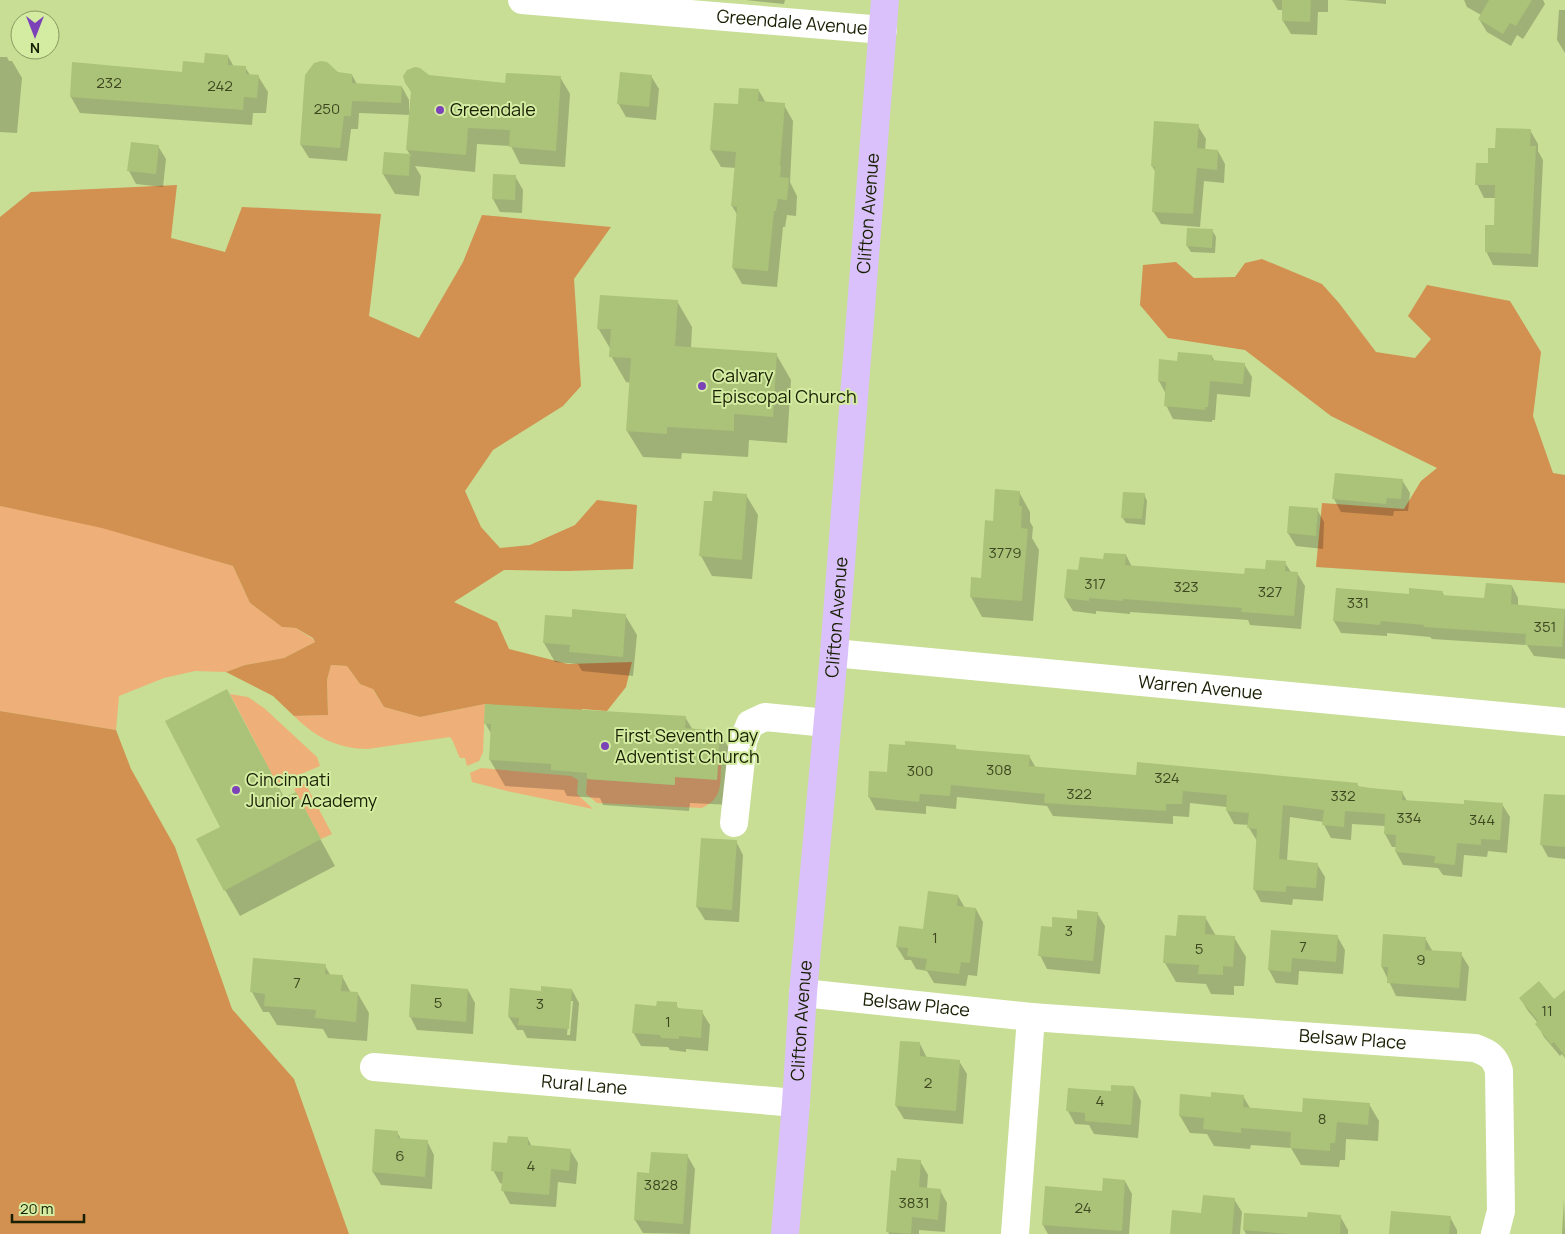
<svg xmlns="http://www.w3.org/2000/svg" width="1565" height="1234" font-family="Manrope,sans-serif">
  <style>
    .green { fill: #eeb078 }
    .forest { fill: #d29051 }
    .shadow { fill: #0003; fill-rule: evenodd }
    .building { fill: #abc279 }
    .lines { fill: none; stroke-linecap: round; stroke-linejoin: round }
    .minor { stroke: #fff; stroke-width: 28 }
    .major { stroke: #dac1fb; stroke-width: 28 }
    .poi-dot { fill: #7c43b9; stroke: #d4eca1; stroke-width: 2 }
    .labels { text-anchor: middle; stroke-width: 4; stroke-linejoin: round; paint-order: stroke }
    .number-label { font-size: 15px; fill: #3d4820 }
    .street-label { font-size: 18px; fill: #181f03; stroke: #d4eca1 }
    .poi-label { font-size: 18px; fill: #181f03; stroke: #d4eca1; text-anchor: start }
  </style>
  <rect width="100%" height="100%" fill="#c7de94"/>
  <!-- green -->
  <path class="green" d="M0 506 102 527 233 566 250 603 282 627 296 628 313 639 315 642 284 658 245 665 226 672 195 671 164 678 119 696 116 730 0 711Z
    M331 665 347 666 360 684 372 688 384 707 420 717 485 704 483 752 479 761 467 766 465 758H460C456 751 455 743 450 737L368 749C338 749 315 737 294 716L328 715 327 680Z
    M230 694 248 697 264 708 317 757 320 766 277 784Z
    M718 764 721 765C720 785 723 798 702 808L597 803 586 794 587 779 674 785 675 777 717 779Z
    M481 768 571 776 578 780 577 794 593 809 507 791 472 782 470 773Z
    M305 783 332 834 321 839 294 789Z"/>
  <!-- forest -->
  <path class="forest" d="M177 185 171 238 225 252 242 207 381 214 369 316 419 338 463 262 482 215 611 227 574 279 581 386 563 406 493 450 465 491 481 527 500 548 530 545 575 525 597 500 637 505 633 569 567 571 504 570 454 602 497 622 509 649 568 664 632 662 626 687 607 711 582 709 581 716 485 704 420 717 384 707 373 689 360 684 347 666 331 665 327 680 328 715 294 716 273 696 226 672 245 665 284 658 315 642 313 638 296 628 282 627 250 603 233 566 102 528 0 506V217L31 192Z
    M1262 259 1322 284 1339 303 1376 352 1415 358 1431 339 1408 316 1427 285 1510 301 1541 352 1533 416 1553 473 1565 475V583L1316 567 1322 503 1404 509 1421 481 1437 468 1331 416 1245 350 1168 338 1140 305 1143 265 1176 262 1194 278 1235 277 1245 263Z
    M0 711 116 730 131 769 175 847 232 1009 294 1079 349 1234H0Z"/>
  <!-- shadow -->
  <path class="shadow" d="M746 0H785L784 4Z
    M1272 0H1328V12H1318L1317 35 1291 34 1283 21V10H1278Z
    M1344 0H1386V4Z
    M1464 0H1543L1545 4 1523 39 1517 35 1511 46 1487 32 1479 19 1481 15 1467 7Z
    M1559 10H1565V53L1557 40Z
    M228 56 234 67H245L250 75 258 76 268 92 266 113H253L252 125 80 113 71 97 184 74Z
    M0 57H7L9 61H12L22 78 17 133 0 132Z
    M338 73 352 75 357 84 402 87 409 100V111H411L412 94 406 82 429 76 506 84 560 77 570 94 565 167 520 164 511 146 477 144 475 172 415 166 421 176 419 196 395 194 383 174 385 154 411 156 407 150 411 115 359 113 358 129H351L347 161 309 158 301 145Z
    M651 76 659 89 656 120 626 117 618 103Z
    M759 91 766 103 784 105 793 121 790 182 797 196 796 216 787 215 785 227H783L777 287 742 284 733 268 738 216 732 206 736 168 721 167 711 150 715 104 739 105Z
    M1198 126 1206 139 1205 150 1218 151 1225 164 1224 183 1204 181 1200 227 1161 224 1153 211 1156 173 1152 166Z
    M1530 130 1538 144V151L1543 160 1538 267 1493 265 1486 251 1495 226V198H1484L1477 184 1497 149Z
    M158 146 166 159 163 187 136 184 129 171Z
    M515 176 523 190 522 213 500 212 493 199Z
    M1212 230 1216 237 1215 253 1191 252 1187 246Z
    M677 301 692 327 691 348 776 354 791 380 787 443 749 440 748 457 682 453 681 459 643 457 627 431 631 383 626 382 611 356V350L598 328Z
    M1212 356 1215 362 1244 364 1252 377 1250 397 1217 394 1215 420H1212V422L1173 419 1166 405V394L1159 381 1178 362Z
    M1402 480 1410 493 1408 511H1394L1393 516 1341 512 1334 499Z
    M1019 492 1030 512V522L1033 527 1032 538 1039 550 1033 621 982 617 971 597 972 579 982 580 994 522Z
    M1144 494 1147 501 1145 525 1126 523 1122 517Z
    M746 495 758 515 752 579 712 576 701 556 713 502Z
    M1290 507 1317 509 1324 522 1323 549 1296 546 1288 533Z
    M1126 555 1132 567 1245 576 1266 571 1285 563 1291 572 1297 573 1305 586 1301 629 1250 625 1248 620 1130 612V614L1096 611V614L1073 611 1065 598 1080 571 1104 560Z
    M1512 586 1518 598V606L1565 610V659L1534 656 1527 645 1432 639 1430 637 1387 633V636L1341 633 1334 621 1410 595 1442 592 1445 597 1485 600Z
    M625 615 637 635 633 676 582 671 578 664 555 662 544 643 573 618Z
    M241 717 285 799 295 793 335 866 240 916 225 890 222 827Z
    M685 717 693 730 719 732 735 758 732 805 690 803 689 811 603 805 600 798 567 796 564 790 505 786 490 760 492 735 485 723Z
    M955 746 958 751 1029 756 1036 768 1137 776 1357 784 1359 787 1402 792 1407 801 1465 805 1502 804 1510 817 1507 853 1488 851 1487 857 1464 855 1462 877 1443 875 1438 868 1403 865 1396 852V847H1392L1385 834V826L1352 824 1351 840 1331 838 1324 825V822L1290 817 1287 861 1317 864 1325 877 1323 901 1293 899 1292 905 1261 902 1254 889 1257 841 1249 828V825L1234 824 1227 811V807L1190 803 1189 817 1173 816V824L1053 816 1047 806 957 797 956 809 926 806V814L876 810 869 797 888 773Z
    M1565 796V859L1548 857 1541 844Z
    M736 841 743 855 739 922 705 920 697 907Z
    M958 896 965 908 976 909 983 922 977 976 968 975 966 986 934 983 927 971 916 969 911 960H905L897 947 924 931Z
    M1097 913 1105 926 1100 974 1047 969 1040 955 1053 928Z
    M1205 917 1216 936 1234 937 1246 957 1244 986H1234V995L1211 994 1206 984 1176 982 1165 963 1178 937Z
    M1272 931 1337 936 1345 950 1343 974 1299 971 1298 985 1276 983 1269 970Z
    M1425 938 1433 952 1461 954 1469 967 1466 1001 1396 996 1382 967Z
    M325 966 331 976H342L351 993 358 994 369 1013 367 1041 328 1038 323 1029 277 1025 269 1012H263L252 992Z
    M468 990 475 1003 473 1034 417 1030 410 1016Z
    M572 990 579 1003 576 1041 527 1038 523 1030H517L509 1017 542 992ZM570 1001H573L570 1035H567Z
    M1520 998 1554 1001 1565 1003V1058L1562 1054 1560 1056 1544 1037 1537 1024 1538 1023 1528 1011Z
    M676 1004 679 1010 702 1012 710 1025 708 1051 686 1049V1052L670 1050 668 1047 641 1046 633 1032 658 1007Z
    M920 1044 927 1058 959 1061 967 1074 963 1124 904 1119 896 1106Z
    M1134 1087 1141 1101 1138 1138 1094 1134 1089 1125 1075 1124 1068 1111 1112 1093Z
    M1243 1096 1250 1108 1303 1113 1369 1104 1379 1121 1378 1141 1346 1139 1345 1160H1340L1339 1167 1301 1165 1291 1148 1251 1145 1250 1149 1214 1146 1207 1134 1190 1133 1180 1116 1212 1098Z
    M397 1132 401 1139 427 1141 434 1155 432 1189 381 1185 373 1172Z
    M528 1139 532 1147 570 1150 578 1163 576 1184 558 1182 556 1207 510 1204 503 1191V1184L500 1183 493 1170 508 1144Z
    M687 1155 695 1169 690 1234 643 1233 635 1220 650 1174Z
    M920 1161 928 1175 927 1189 940 1190 947 1203 945 1232 919 1230V1234H889L888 1231 898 1172Z
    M1125 1181 1132 1194 1129 1234H1048L1043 1225Z
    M1234 1199 1242 1212 1240 1234H1171Z
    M1564 1199 1565 1234H1562Z
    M1340 1216 1348 1230V1234H1246L1244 1230 1308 1219Z
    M1450 1217 1457 1230V1234H1391Z"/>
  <!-- building -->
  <path class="building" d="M1282 0H1311L1310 22 1282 21Z
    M1489 0H1532L1516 26 1510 23 1503 34 1478 19Z
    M205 53 228 55V65L246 66V74L259 75 257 98 244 97 243 110 70 97 72 62 182 72 183 61 204 63Z
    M321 61 327 62 338 72 352 74V83L402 86 401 103 352 101 351 116H344L340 148 300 145 305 75 314 63Z
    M415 67 420 68 429 75 505 83 506 73 561 76 556 151 509 147 510 130 468 128 466 155 406 150 411 91 405 83 403 76 407 70Z
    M620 72 652 75 649 107 617 104Z
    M739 88 759 89 758 101 785 103 780 166H781L780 177 789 178 787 200 778 199 776 211H774L768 271 732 268 737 207 731 206 736 152 710 150 714 103 738 104Z
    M1154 121 1199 124 1197 148 1218 150 1217 170 1197 168 1193 214 1152 212 1155 167 1151 166Z
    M1496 128 1531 129 1530 146H1536L1531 254 1485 252V225H1494L1495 185H1475L1476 163H1488V148H1495Z
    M131 142 159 145 156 174 127 171Z
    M384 152 410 154 409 176 382 174Z
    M493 174 516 175 515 200 492 199Z
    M1187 228 1213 229 1212 248 1186 246Z
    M600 295 678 300 675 346 777 353 773 417 734 414V431L667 427V434L626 431 631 358 609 357 611 329H597Z
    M1178 352 1212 355V360L1245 363 1243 384 1210 381 1208 407H1205V410L1164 406 1166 382 1158 381 1159 359 1177 361Z
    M1335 473 1403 479 1401 499 1387 498 1386 504 1332 499Z
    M995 489 1020 491 1019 506H1022L1021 528 1028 529 1022 601 970 597 971 577 981 578 985 520 993 521Z
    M713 491 747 494 742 560 699 556 704 501H712Z
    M1123 492 1145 493 1142 519 1121 518Z
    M1289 506 1318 508 1316 536 1287 533Z
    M1104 553 1126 554 1125 565 1244 574 1245 568 1265 569 1266 560 1286 561 1285 571 1298 572 1294 616 1241 612 1242 608 1123 599V601L1089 598V601L1064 598 1067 569 1078 570 1080 557 1103 559Z
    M1486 583 1512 585 1511 604 1565 609 1562 647 1525 645 1526 634 1423 627 1424 625 1381 621 1380 625 1333 621 1336 588 1409 594V588L1443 591 1442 595 1484 598Z
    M572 609 626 614 623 657 569 652 570 645 543 643 545 615 572 617Z
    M227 689 284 798 296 792 321 839 224 891 196 839 220 827 165 721Z
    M485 704 686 716 685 728 720 731 717 780 675 777V785L587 779V773L551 770V764L489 760 491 724H484Z
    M905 741 956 745V749L1030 755 1029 766 1136 775 1137 762 1358 783 1357 786 1370 788 1403 791 1402 800 1464 804V800L1503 803 1500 840 1481 839V845L1457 843 1455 865 1434 863 1435 856 1395 852 1396 835 1384 834 1385 814 1345 811 1344 827 1322 825 1324 810 1283 805 1279 859 1318 863 1316 888 1286 886V892L1253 890 1257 829 1247 828 1249 813 1226 811 1227 795 1183 791 1182 804H1166V811L1044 803 1045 794 951 785 950 796 920 794 919 802 868 797 869 771 887 772 889 744 905 745Z
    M1544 794 1565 795V847L1540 845Z
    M701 838 737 840 732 910 696 907Z
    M928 891 958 895 957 906 976 908 970 963 961 962 959 974 925 970 927 959 907 956 908 948 896 947 899 926 923 929Z
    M1077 910 1098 912 1093 961 1038 956 1041 926 1052 927V917L1077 919Z
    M1178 915 1206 916 1205 934 1235 936 1233 967 1223 966V975L1198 974 1199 965 1163 963 1165 935 1176 936Z
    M1271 930 1338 935 1336 962 1292 958 1291 972 1268 970Z
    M1383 934 1426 937 1425 950 1462 952 1459 988 1387 983 1388 967H1381Z
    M253 958 326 964 325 974 343 975 341 991 358 992 356 1022 315 1018 316 1010 264 1006 265 994 250 992Z
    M1539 981 1554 999 1565 990V1056L1554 1042 1551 1044 1535 1024 1538 1021 1519 998Z
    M411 984 468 989 466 1022 409 1017Z
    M541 986 572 989 569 1029 518 1025 519 1018 508 1017 510 988 541 991Z
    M657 1001 677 1002V1008L703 1010 701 1038 679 1036V1039L661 1038 660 1035 632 1033 635 1004 656 1006Z
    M900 1041 920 1042V1056L960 1060 956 1111 895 1106Z
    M1111 1085 1134 1086 1131 1125 1085 1121V1113L1066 1111 1068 1088 1111 1091Z
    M1211 1092 1244 1095 1243 1107 1302 1112 1303 1098 1370 1103 1368 1125 1337 1122 1335 1143H1330V1151L1290 1148 1291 1132 1241 1128V1133L1203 1129 1204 1118 1179 1116 1180 1094 1211 1097Z
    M375 1129 398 1131V1138L428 1140 425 1177 372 1172Z
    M508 1136 528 1137V1145L571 1149 569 1171 551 1169 549 1195 501 1191 503 1172 491 1171 493 1142 507 1143Z
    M651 1152 688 1154 683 1224 634 1220 637 1172 649 1173Z
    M897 1158 921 1160 919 1187 941 1189 938 1220 912 1217 911 1234 886 1232 891 1170 896 1171Z
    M1103 1178 1125 1180 1122 1231 1042 1225 1045 1186 1102 1191Z
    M1203 1195 1235 1198 1232 1234H1170L1172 1210 1201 1213Z
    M1391 1211 1451 1216 1449 1234H1389Z
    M1308 1212 1341 1215 1340 1234H1288L1243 1230 1244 1213 1307 1217Z"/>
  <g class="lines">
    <!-- minor -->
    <g class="minor">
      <path id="s1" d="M522 0 883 30"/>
      <path id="s2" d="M834 653 1565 722"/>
      <path d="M734 823 743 741 750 724 765 717 827 723"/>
      <path id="s3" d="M803 993 1031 1017"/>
      <path id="s4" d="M374 1067 796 1103"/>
      <path id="s5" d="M1015 1234 1031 1017 1475 1048C1489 1053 1495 1057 1499 1071L1501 1211 1495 1234"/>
    </g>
    <!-- major -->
    <path class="major" id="s6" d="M785 1234 796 1103 803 993 834 653 885 0"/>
  </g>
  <!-- markers -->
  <g class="poi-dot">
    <circle cx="440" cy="110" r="5"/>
    <circle cx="702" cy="386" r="5"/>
    <circle cx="605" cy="746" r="5"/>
    <circle cx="236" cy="790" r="5"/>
  </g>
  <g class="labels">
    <!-- number labels -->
    <g class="number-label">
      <text x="109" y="88">232</text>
      <text x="220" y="91">242</text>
      <text x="327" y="114">250</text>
      <text x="1005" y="558">3779</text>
      <text x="1095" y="589">317</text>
      <text x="1186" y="592">323</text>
      <text x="1270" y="597">327</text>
      <text x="1358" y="608">331</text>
      <text x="1545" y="632">351</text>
      <text x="999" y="775">308</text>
      <text x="920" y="776">300</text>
      <text x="1167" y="783">324</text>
      <text x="1079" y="799">322</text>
      <text x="1343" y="801">332</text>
      <text x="1409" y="823">334</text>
      <text x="1482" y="825">344</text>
      <text x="1069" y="936">3</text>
      <text x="935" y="943">1</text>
      <text x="1303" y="952">7</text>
      <text x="1199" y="954">5</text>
      <text x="1421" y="965">9</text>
      <text x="297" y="988">7</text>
      <text x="438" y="1008">5</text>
      <text x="540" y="1009">3</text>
      <text x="1547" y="1016">11</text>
      <text x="668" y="1027">1</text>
      <text x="928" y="1088">2</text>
      <text x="1100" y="1106">4</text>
      <text x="1322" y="1124">8</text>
      <text x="400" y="1161">6</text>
      <text x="531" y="1171">4</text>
      <text x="661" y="1190">3828</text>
      <text x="914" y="1208">3831</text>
      <text x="1083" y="1213">24</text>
    </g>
    <!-- street labels -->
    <g class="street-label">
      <text dy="6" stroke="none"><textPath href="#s1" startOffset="271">Greendale Avenue</textPath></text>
      <text dy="6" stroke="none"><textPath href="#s6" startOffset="1024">Clifton Avenue</textPath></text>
      <text dy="6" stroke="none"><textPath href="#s6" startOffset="619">Clifton Avenue</textPath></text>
      <text dy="6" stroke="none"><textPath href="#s2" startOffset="368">Warren Avenue</textPath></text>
      <text dy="6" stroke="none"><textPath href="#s3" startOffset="114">Belsaw Place</textPath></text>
      <text dy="6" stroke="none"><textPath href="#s6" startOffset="214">Clifton Avenue</textPath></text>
      <text dy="6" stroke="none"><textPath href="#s5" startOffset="540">Belsaw Place</textPath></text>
      <text dy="6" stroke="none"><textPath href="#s4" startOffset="211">Rural Lane</textPath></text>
    </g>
    <!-- poi labels -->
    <g class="poi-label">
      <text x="450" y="116">Greendale</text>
      <text x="712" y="382">Calvary<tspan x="712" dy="21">Episcopal Church</tspan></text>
      <text x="615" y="742">First Seventh Day<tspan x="615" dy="21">Adventist Church</tspan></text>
      <text x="246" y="786">Cincinnati<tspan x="246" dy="21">Junior Academy</tspan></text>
    </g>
  </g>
  <!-- north arrow -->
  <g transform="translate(35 35) rotate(180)"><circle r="24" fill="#d4eca1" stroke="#899a62"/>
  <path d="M0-4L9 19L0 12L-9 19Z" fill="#7c43b9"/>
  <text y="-8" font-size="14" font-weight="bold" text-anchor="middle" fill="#181f03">N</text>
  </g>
  <!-- scale -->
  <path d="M12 1214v8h72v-8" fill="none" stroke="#181f03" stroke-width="2.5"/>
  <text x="20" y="1214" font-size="15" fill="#181f03" stroke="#d4eca1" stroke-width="4" paint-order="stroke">20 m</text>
</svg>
